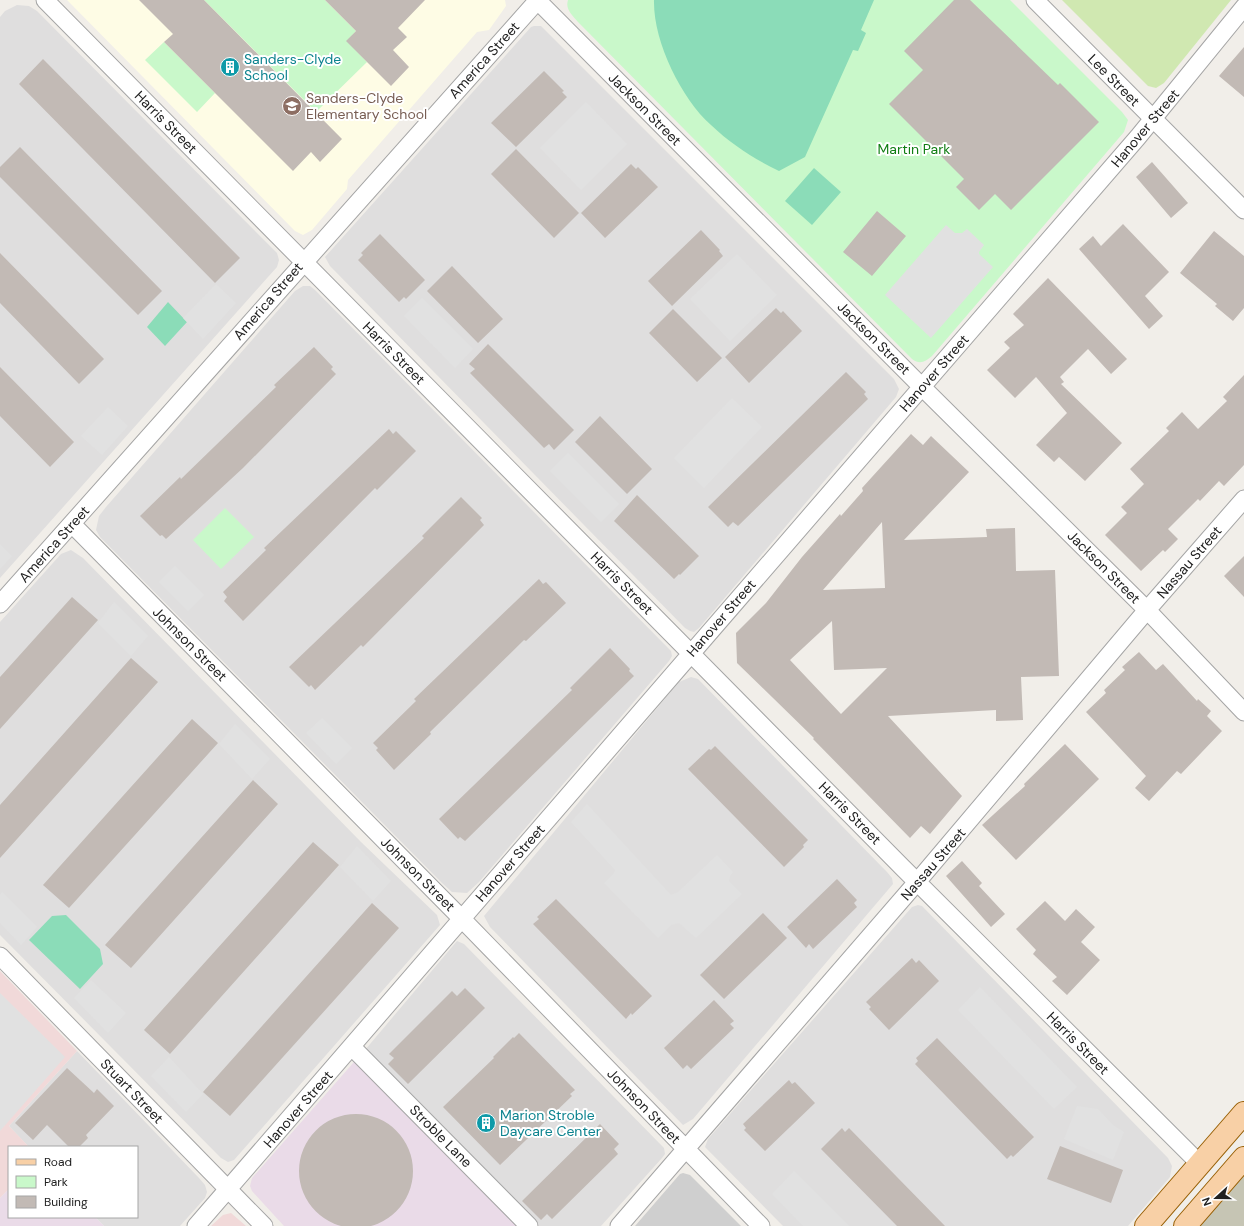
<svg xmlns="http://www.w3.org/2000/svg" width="1244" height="1226" font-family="'DM Sans',sans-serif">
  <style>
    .residential { fill: #dfdede }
    .commercial { fill: #f1d9d9 }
    .industrial { fill: #eadbe8 }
    .education { fill: #fefce5 }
    .religious { fill: #cfcfcf }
    .construction { fill: #c6c5b4 }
    .grass { fill: #d0e8b1 }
    .park { fill: #c9f8ca }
    .pitch { fill: #8bdcb8 }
    .parking { fill: #e1e1e1 }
    .building { fill: #c2bab5; fill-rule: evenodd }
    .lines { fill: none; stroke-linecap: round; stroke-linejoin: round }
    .minor-casing { stroke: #a5a5a5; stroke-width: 19 }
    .primary-casing { stroke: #986006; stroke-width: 24 }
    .minor { stroke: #fff; stroke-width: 17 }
    .primary { stroke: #f8d0a6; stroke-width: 22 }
    .labels { text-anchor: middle; stroke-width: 4; stroke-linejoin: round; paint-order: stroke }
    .culture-label { font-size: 14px; fill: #0d838f; stroke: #fff; text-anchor: start }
    .street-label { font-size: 14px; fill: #212121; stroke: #fff }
    .education-label { font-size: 14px; fill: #785e54; stroke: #fff; text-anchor: start }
    .park-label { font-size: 14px; fill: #117e14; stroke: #fff }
  </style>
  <rect width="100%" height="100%" fill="#f1eee9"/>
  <!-- residential -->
  <path class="residential" d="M17 5 29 6 37 11 268 244 277 253 279 260 277 267 268 277 0 578V17L5 11Z
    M534 26H541L894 379 899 389 896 397 699 628 694 632 690 631 685 628 330 266 325 257 531 27Z
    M303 286H310L315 290 671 651 672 656 669 661 479 882 467 893 452 892 442 883 100 537 96 530 99 516 106 507 295 291Z
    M71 550 83 558 361 842 437 915 440 925 234 1160 228 1162 221 1158 0 935V622L61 554Z
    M691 677 698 679 887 872 892 878 893 884 693 1119 683 1125 490 927 484 916 673 689 679 682Z
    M918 905 922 906 1168 1158 1172 1166 1170 1177 1128 1226H783L705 1147 708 1139 912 907Z
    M457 941 464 944 664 1148 665 1154 662 1158 601 1226H539L365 1050Z
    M77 1051 199 1178 205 1185 207 1192 205 1198 180 1226H104L95 1217H137V1147H29L9 1126Z"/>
  <!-- commercial -->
  <path class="commercial" d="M0 971 77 1051 9 1126 29 1147H9V1189L0 1198Z
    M231 1213 246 1226H211L223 1215Z"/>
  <!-- industrial -->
  <path class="industrial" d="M354 1062 517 1226H284L252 1191 250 1186 252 1178Z
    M9 1189V1217H95L104 1226H0V1198Z"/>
  <!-- education -->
  <path class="education" d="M67 0H505L506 6 489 30 477 32 348 180 347 189 312 230 303 235 295 231Z"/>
  <!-- religious -->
  <path class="religious" d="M683 1173 690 1175 741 1226H635L680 1174Z"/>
  <!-- construction -->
  <path class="construction" d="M1244 1172V1226H1197Z"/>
  <!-- grass -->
  <path class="grass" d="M1062 0H1231L1164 83 1156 88 1148 86Z"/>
  <!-- park -->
  <path class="park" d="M204 0H325L356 31 347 41 367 62 316 112Z
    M568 0H1010L1122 112 1128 120 1124 132 932 356C925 362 920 365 912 359L578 22C572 15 565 9 568 0Z
    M164 42 215 93 197 112 145 60Z
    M225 508 254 537 221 569 193 540Z"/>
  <!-- pitch -->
  <path class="pitch" d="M654 0H874L861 30 866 33 858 51 853 50 805 157 779 171C754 159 731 144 711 125 681 98 653 41 654 0Z
    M814 168 841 192 812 225 785 201Z
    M168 302 187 322 165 346 147 327Z
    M66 915 100 949 103 964 80 989 29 940 52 916Z"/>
  <!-- parking -->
  <path class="parking" d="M586 102 627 144 581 190 540 148Z
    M946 225 955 233H962L967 229 984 245 979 252V254L993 267 931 338 885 295Z
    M737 254 777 295 730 341 690 299Z
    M216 284 236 303 203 339 183 318Z
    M422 298 473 349 455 368 404 316Z
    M732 398 762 427 704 488 674 458Z
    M108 407 128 426 102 455 81 436Z
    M568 453 619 504 601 522 550 471Z
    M0 544 12 556 0 569Z
    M175 566 204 595 188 611 159 582Z
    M114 602 148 636 131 656 98 623Z
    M322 718 352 748 336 764 306 733Z
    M235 724 270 759 252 779 219 744Z
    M587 804 671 895 678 892 717 855 733 872 730 876 729 881 742 894 696 938 679 923 671 925 658 938 604 883 614 873 615 870 571 822Z
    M357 846 391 881 373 901 340 867Z
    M2 892 37 927 21 945 0 923V895Z
    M91 980 126 1013 108 1033 74 998Z
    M980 987 1077 1087 1054 1109 958 1010Z
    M0 993 65 1057 0 1131Z
    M169 1057 203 1094 186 1112 151 1076Z
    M1077 1106 1098 1109 1113 1125 1124 1132 1113 1160 1064 1139Z
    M794 1171 849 1226H803L772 1194Z"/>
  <!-- building -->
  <path class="building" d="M139 0H204L342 139 320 162 311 152 293 171 164 42 173 34Z
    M325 0H425L398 28 407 37 393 50 409 67 391 86 346 41 356 31Z
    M954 0H970L1058 85 1060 83 1099 122 1011 210 995 194 979 210 956 187 964 179 889 104 923 70 904 51Z
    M1244 47V97L1219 76Z
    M43 59 240 258 215 283 19 84Z
    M544 71 564 91 562 92 567 97 516 147 491 123Z
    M20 147 162 291 138 315 0 177V167Z
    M516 149 579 213 554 238 491 174Z
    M1152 162 1188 203 1171 218 1136 177Z
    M631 164 636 169 638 167 658 187 605 238 581 213Z
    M877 211 906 236 872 276 843 252Z
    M1123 224 1169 272 1145 296 1163 316 1149 329 1079 249 1093 236 1101 246Z
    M701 230 720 250 719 251 723 256 672 306 648 281Z
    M1214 231 1244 256V308L1233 321 1215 306 1217 304 1180 273Z
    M380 234 425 280 406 299 404 297 399 302 358 260 363 255 361 253Z
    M0 253 104 359 79 384 0 303Z
    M452 266 503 319 478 343 427 291Z
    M1048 278 1127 359 1111 374 1088 349 1060 377 1064 382 1061 384 1122 443 1085 481 1059 457 1054 462 1036 445 1067 413 1036 377 1015 398 987 370 1010 348 1004 342 1024 325 1013 314Z
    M776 308 781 313 783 311 802 331 749 383 725 357Z
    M673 309 722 358 697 382 649 333Z
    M488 344 574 430 554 450 549 444 544 448 470 373 475 369 469 364Z
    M314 347 333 367 331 369 336 374 243 468 166 539 162 535 160 536 140 516 180 477 181 479 276 387 274 385Z
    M0 367 74 442 50 467 0 416Z
    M846 372 866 392 864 394 868 399 738 526 733 522 728 527 708 507Z
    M1244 375V465L1224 486 1219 481 1200 501 1198 499 1168 529 1178 539 1165 552 1163 550 1141 571 1105 535 1127 513 1121 507 1144 484 1130 469 1169 431 1166 428 1182 412 1198 429 1227 401 1223 397Z
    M600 416 652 469 627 494 575 442Z
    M389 429 393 434 396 431 416 451 377 490 375 488 243 621 224 601 227 597 223 592 266 550 264 548Z
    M911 434 923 445 931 436 969 472 904 540 987 537 986 529 1015 528 1016 571 1055 570 1059 676 1021 677 1023 720 996 721V710L888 716 962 796 930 834 921 826 910 838 813 739 814 738 737 663 736 633 766 603 802 557 840 514 841 516 863 491 862 488ZM882 522 885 588 823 590ZM832 621 834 670 887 668 841 714 790 660Z
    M637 495 699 556 680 575 679 574 674 579 614 521Z
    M461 497 482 518 480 520 484 525 363 647 361 645 315 690 311 685 309 687 289 667 424 538 422 536Z
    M1244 556V597L1224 576Z
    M539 579 543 584 546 582 566 603 526 641 524 640 430 732 431 734 394 770 376 750 378 748 373 743 416 701 414 699Z
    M72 597 98 620 0 729V677Z
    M610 648 630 669 629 671 634 676 465 841 460 837 458 839 439 819 572 690 570 688Z
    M1139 652 1156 670 1163 664 1197 701 1198 699 1211 711 1207 716 1222 731 1181 774 1177 771 1149 801 1135 788 1146 776 1086 712 1106 693 1104 690 1125 670 1122 667Z
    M131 658 158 682 0 858V805Z
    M192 719 218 743 69 908 43 885Z
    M1065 744 1099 779 1016 860 982 825 1025 786 1024 784Z
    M715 746 808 840 803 845 804 847 784 867 688 769 709 749 711 750Z
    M253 780 278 804 131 968 105 945Z
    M313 842 339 865 170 1054 144 1030Z
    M962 861 982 883 979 886 1005 914 991 927 946 876Z
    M837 879 857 900 854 903 857 907 813 949 809 944 806 948 787 927Z
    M556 899 652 996 632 1015 631 1013 626 1019 533 924 539 919 537 917Z
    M1045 901 1065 921 1076 909 1095 927 1081 942 1100 960 1067 995 1052 981 1057 977 1033 954 1036 950 1016 929Z
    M372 903 399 928 230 1116 203 1092Z
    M763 913 787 938 724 999 700 975Z
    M912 958 916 963 919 960 939 981 889 1030 869 1009 871 1007 866 1002Z
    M465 988 485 1008 408 1084 388 1064 394 1058 389 1054 452 991 457 996Z
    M714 1000 734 1021 730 1024 734 1028 691 1069 687 1065 683 1069 664 1048Z
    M519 1033 575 1090 570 1094 572 1096 500 1165 443 1107 494 1058 493 1057 513 1037 514 1038Z
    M937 1038 1034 1137 1013 1157 1011 1155 1007 1159 915 1064 918 1061 916 1058Z
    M67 1068 94 1093 97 1089 114 1106 86 1135 88 1138 79 1147H69L47 1125 33 1140 15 1123Z
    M789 1080 792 1084 795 1082 815 1103 765 1151 744 1130 746 1128 743 1124Z
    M299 1171a57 57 0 1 1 114 0a57 57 0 1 1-114 0Z
    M600 1124 619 1144 614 1149 618 1154 552 1219 547 1214 541 1220 522 1201Z
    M842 1128 845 1132 849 1128 945 1226H897L821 1149Z
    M1060 1146 1123 1170 1111 1203 1047 1179Z"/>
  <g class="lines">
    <!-- minor casing -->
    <g class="minor-casing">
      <path id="minor" d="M45 0 903 868 1200 1164
        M537 0 922 387 1147 610 1244 712
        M1035 0 1244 210
        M72 524 462 919 761 1226
        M0 604 538 0
        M0 956 264 1226
        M352 1047 529 1226
        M196 1226 1138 137 1244 7
        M619 1226 917 882 1147 610 1244 499"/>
    </g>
    <!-- primary casing -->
    <g class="primary-casing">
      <path id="primary" d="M1146 1226 1244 1113
        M1185 1226 1244 1158"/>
    </g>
    <!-- minor -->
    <use href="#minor" class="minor"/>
    <!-- primary -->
    <use href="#primary" class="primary"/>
  </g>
  <!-- icons -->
  <defs>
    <g id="building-disc" transform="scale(1)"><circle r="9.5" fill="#0f9aa8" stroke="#fff"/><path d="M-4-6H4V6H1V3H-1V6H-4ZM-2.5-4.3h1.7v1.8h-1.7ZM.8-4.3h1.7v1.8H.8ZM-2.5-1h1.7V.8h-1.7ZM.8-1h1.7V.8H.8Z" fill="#fff"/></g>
    <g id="school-disc" transform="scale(1)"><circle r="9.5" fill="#8d6e63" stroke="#fff"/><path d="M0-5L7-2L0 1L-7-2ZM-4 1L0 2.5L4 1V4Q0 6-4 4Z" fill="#fff"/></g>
  </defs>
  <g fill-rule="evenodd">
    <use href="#building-disc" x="230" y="67"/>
    <use href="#school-disc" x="292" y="106"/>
    <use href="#building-disc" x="486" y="1123"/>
  </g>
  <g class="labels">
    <!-- culture labels -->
    <g class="culture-label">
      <text x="244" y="64">Sanders-Clyde<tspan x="244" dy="16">School</tspan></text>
      <text x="500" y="1120">Marion Stroble<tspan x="500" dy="16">Daycare Center</tspan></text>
    </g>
    <!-- street labels -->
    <g class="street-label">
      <text transform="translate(484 60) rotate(-48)" y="5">America Street</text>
      <text transform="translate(1114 80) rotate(45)" y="5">Lee Street</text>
      <text transform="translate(645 109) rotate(45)" y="5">Jackson Street</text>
      <text transform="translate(166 122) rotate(45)" y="5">Harris Street</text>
      <text transform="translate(1145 128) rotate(-50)" y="5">Hanover Street</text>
      <text transform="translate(268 301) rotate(-49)" y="5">America Street</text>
      <text transform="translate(874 338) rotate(45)" y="5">Jackson Street</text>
      <text transform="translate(394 353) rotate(45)" y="5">Harris Street</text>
      <text transform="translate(934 373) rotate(-49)" y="5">Hanover Street</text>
      <text transform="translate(54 544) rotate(-48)" y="5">America Street</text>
      <text transform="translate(1189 562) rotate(-49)" y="5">Nassau Street</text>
      <text transform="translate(1104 567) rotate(45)" y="5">Jackson Street</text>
      <text transform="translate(622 583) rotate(45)" y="5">Harris Street</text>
      <text transform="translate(721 618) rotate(-49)" y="5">Hanover Street</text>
      <text transform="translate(190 644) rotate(45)" y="5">Johnson Street</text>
      <text transform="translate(850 813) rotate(45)" y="5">Harris Street</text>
      <text transform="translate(510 863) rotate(-49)" y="5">Hanover Street</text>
      <text transform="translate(933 864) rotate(-49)" y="5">Nassau Street</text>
      <text transform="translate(418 874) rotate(45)" y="5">Johnson Street</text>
      <text transform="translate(1078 1043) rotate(45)" y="5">Harris Street</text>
      <text transform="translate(132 1091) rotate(46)" y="5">Stuart Street</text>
      <text transform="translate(644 1106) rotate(46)" y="5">Johnson Street</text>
      <text transform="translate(298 1109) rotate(-49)" y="5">Hanover Street</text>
      <text transform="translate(441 1136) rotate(45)" y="5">Stroble Lane</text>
    </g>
    <!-- education labels -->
    <g class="education-label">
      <text x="306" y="103">Sanders-Clyde<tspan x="306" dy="16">Elementary School</tspan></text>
    </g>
    <!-- park labels -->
    <g class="park-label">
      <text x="914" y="154">Martin Park</text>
    </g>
  </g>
  <!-- legend -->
  <rect x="8" y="1146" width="130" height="72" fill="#ffffff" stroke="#a6a6a6"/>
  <rect x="16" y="1159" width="20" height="6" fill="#f8d0a6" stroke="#a6a6a6"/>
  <text x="44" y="1166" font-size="12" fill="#212121">Road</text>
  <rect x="16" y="1176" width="20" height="12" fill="#c9f8ca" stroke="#a6a6a6"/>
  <text x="44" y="1186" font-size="12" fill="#212121">Park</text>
  <rect x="16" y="1196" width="20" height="12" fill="#c2bab5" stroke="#a6a6a6"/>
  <text x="44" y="1206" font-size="12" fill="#212121">Building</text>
  <!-- north arrow -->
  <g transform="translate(1216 1198) rotate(249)" stroke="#ffffff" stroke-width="3" paint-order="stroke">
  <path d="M0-3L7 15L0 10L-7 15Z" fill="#212121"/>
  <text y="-6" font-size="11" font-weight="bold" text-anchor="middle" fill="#212121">N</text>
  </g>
</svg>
